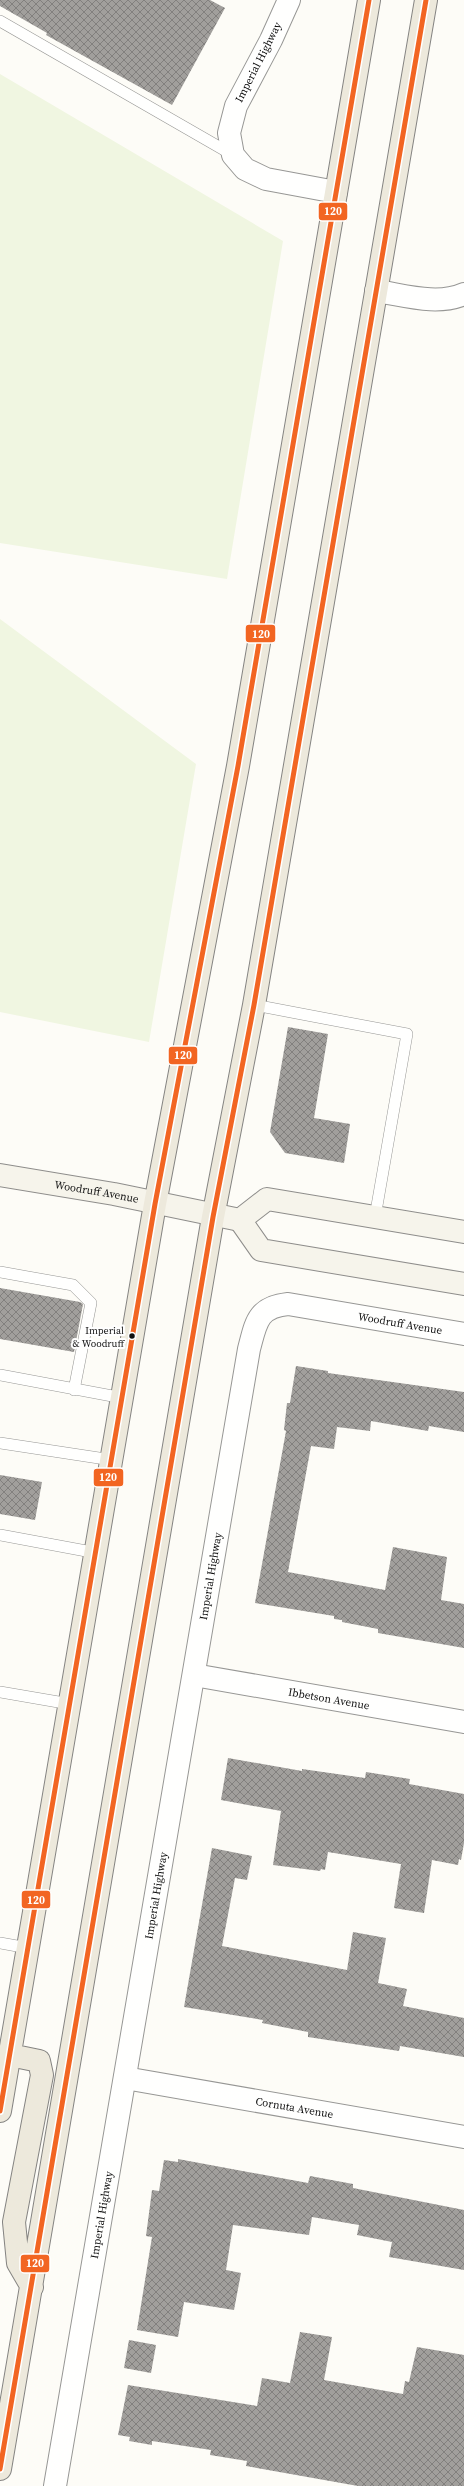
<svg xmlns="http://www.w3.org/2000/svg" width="464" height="2486" font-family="'Source Serif 4',serif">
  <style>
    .pitch { fill: #f0f6e1 }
    .building { fill: url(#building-cross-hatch) }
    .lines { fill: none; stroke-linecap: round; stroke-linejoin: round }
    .lane-casing { stroke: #979795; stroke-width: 12 }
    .street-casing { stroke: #979795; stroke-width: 24 }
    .secondary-casing { stroke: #8e8d8b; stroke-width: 24 }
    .primary-casing { stroke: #858482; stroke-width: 24 }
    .lane { stroke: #fffffe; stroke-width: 11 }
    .street { stroke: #fffffe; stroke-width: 22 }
    .secondary { stroke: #f6f4eb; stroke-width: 22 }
    .primary { stroke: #ede9dc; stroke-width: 22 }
    .bus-1-casing { stroke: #fff; stroke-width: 8 }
    .bus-1 { stroke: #f26522; stroke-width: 5 }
    .bus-dot { fill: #111; stroke: #fff; stroke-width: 1.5 }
    .labels { text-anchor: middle; stroke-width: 4; stroke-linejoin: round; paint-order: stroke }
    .bus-label { font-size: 10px; fill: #111; stroke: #fff; text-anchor: end }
    .street-label { font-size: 11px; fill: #111; stroke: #fff }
    .line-badge { stroke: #fff; stroke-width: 1.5 }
    .badge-label { font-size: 11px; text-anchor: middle; font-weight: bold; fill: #fff }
  </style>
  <defs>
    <pattern id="building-cross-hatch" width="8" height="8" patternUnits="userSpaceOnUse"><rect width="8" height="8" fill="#a19f9c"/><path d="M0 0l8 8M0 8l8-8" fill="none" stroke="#82807e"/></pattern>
  </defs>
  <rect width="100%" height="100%" fill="#fdfcf7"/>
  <!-- pitch -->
  <path class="pitch" d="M0 74 283 241 227 579 0 543Z
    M0 619 196 764 149 1042 0 1012Z"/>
  <!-- building -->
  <path class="building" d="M0 0H210L225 8 172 105 46 35 47 33 0 6Z
    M288 1027 328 1034 314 1118 350 1124 344 1163 285 1153 270 1132Z
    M0 1288 80 1302 83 1304 74 1352 0 1339Z
    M296 1366 328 1371V1373L464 1392V1432L429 1426 428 1431 371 1421 370 1431 337 1427 334 1449 311 1446 288 1572 385 1590 393 1547 447 1557 441 1600 464 1604V1648L378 1633V1629L342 1622V1620L334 1619V1616L255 1603 286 1431 284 1430 287 1403H290Z
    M0 1475 42 1482 35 1520 0 1514Z
    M228 1758 302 1771V1769L365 1778 366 1772 410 1779 409 1784 464 1794V1843L461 1860 459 1859 458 1865 432 1860 424 1913 394 1908 401 1864 328 1852 325 1870 321 1869 320 1871 273 1865 281 1811 221 1800Z
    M212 1848 252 1856 247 1880 235 1878 222 1946 347 1970 353 1932 386 1938 378 1983 407 1989 403 2006 464 2018V2057L400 2046 399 2051 308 2037V2032L262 2023 263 2020 184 2007Z
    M178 2159 308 2183 310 2176 353 2184V2188L464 2210V2270L389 2257 392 2242 357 2235 359 2225 312 2217 309 2235 233 2225 226 2270 241 2273 234 2310 184 2302 178 2337 137 2330 152 2237 146 2236 152 2190 159 2191 164 2160 178 2162Z
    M300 2332 332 2337 324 2380 403 2394 405 2381 409 2382 417 2347 464 2355V2486H358L246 2466 247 2461 210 2455 211 2450 152 2441V2445L129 2441 130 2437 118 2435 128 2385 257 2406 262 2378 290 2383Z
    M129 2340 156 2345 151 2373 124 2368Z"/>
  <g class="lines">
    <!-- lane casing -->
    <g class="lane-casing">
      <path id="lane" d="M0 21 233 155
        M254 1005 407 1034 375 1217
        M0 1272 73 1285 91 1303 74 1390
        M0 1375 123 1398
        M0 1443 112 1460
        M0 1535 97 1553
        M0 1692 70 1704
        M0 1943 28 1948"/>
    </g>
    <!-- street casing -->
    <g class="street-casing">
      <g id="street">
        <path d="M289 0 271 40 236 106 229 133 233 155 245 169 266 179 336 192"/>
        <path d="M376 291C404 295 437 306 464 294"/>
        <path id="s1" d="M194 1675 464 1722"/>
        <path id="s2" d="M125 2078 464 2137"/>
        <path id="s3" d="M55 2486 249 1349C256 1323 257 1307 288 1304L464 1334"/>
      </g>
    </g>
    <!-- secondary casing -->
    <g class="secondary-casing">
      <g id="secondary">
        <path id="s4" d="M0 1175 114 1194 240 1220 267 1199 464 1232"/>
        <path d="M240 1220 261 1250 464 1284"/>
      </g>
    </g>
    <!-- primary casing -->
    <g class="primary-casing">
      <path id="primary" d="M10 2055 39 2061 42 2075 14 2222 18 2263 32 2287
        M0 2111 155 1204 238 766 369 0
        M0 2469 213 1217 254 1005 426 0"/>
    </g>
    <!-- lane -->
    <use href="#lane" class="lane"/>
    <!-- street -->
    <use href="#street" class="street"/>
    <!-- secondary -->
    <use href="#secondary" class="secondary"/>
    <!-- primary -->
    <use href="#primary" class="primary"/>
    <!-- bus-1 casing -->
    <g class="bus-1-casing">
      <path id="bus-1" d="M0 2111 155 1204 238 766 369 0
        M0 2469 213 1217 254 1005 426 0"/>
    </g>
    <!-- bus-1 -->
    <use href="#bus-1" class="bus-1"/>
  </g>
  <!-- markers -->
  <circle class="bus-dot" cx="132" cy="1336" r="3.5"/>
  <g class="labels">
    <!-- bus labels -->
    <g class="bus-label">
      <text x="124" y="1334">Imperial<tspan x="124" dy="13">&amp; Woodruff</tspan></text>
    </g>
    <!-- street labels -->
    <g class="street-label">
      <text transform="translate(258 62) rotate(-63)" y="4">Imperial Highway</text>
      <text dy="4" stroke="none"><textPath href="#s4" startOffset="98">Woodruff Avenue</textPath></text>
      <text dy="4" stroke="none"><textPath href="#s3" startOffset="1333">Woodruff Avenue</textPath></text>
      <text dy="4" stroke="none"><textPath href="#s3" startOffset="923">Imperial Highway</textPath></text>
      <text dy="4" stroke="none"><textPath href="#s1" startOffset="137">Ibbetson Avenue</textPath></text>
      <text dy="4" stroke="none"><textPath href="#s3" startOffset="599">Imperial Highway</textPath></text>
      <text dy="4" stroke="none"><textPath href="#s2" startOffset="172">Cornuta Avenue</textPath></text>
      <text dy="4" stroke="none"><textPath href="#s3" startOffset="275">Imperial Highway</textPath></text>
    </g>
  </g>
  <g class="line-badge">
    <rect x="318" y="202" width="30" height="19" rx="4" fill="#f26522"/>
    <rect x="245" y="624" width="31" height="19" rx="4" fill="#f26522"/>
    <rect x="168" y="1046" width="30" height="19" rx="4" fill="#f26522"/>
    <rect x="93" y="1468" width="31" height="19" rx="4" fill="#f26522"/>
    <rect x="21" y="1890" width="30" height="19" rx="4" fill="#f26522"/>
    <rect x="20" y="2254" width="30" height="19" rx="4" fill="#f26522"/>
  </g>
  <g class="badge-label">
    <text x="333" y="215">120</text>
    <text x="261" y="638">120</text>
    <text x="183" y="1059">120</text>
    <text x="108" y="1481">120</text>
    <text x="36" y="1904">120</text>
    <text x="35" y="2267">120</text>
  </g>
</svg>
